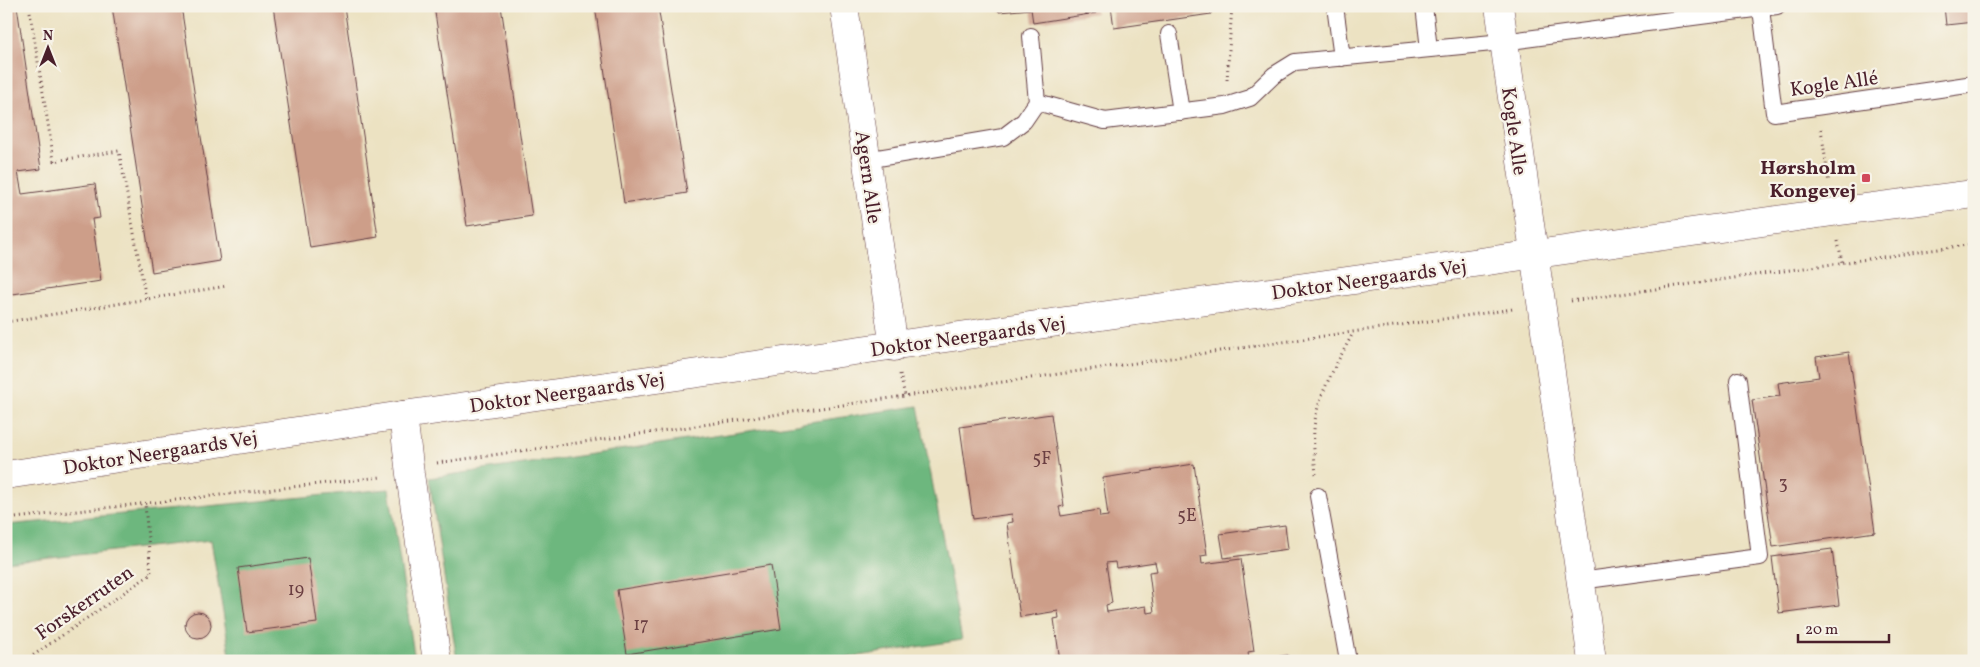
<svg xmlns="http://www.w3.org/2000/svg" width="1980" height="667" font-family="Vollkorn,serif">
  <style>
    .forest { fill: #6db77e; stroke: #5c6b54 }
    .building { fill: #cd9e89; fill-rule: evenodd }
    .lines { fill: none; stroke-linecap: round; stroke-linejoin: round }
    .service-casing { stroke: #623c42; stroke-width: 18 }
    .minor-casing { stroke: #623c42; stroke-width: 29 }
    .tertiary-casing { stroke: #623c42; stroke-width: 29 }
    .path { stroke: #623c42; stroke-width: 3; stroke-dasharray: 1 4; stroke-linecap: butt }
    .service { stroke: #fff; stroke-width: 16 }
    .minor { stroke: #fff; stroke-width: 28 }
    .tertiary { stroke: #fff; stroke-width: 28 }
    .poi-dot { fill: #d1495b; stroke: #f7f3e8; stroke-width: 2 }
    .labels { text-anchor: middle; stroke-width: 4.5; stroke-linejoin: round; paint-order: stroke }
    .number-label { font-size: 18px; fill: #6b3f42 }
    .street-label { font-size: 20px; fill: #4a1f2b; stroke: #f7f3e8 }
    .poi-label { font-size: 20px; font-weight: bold; fill: #4a1f2b; stroke: #f7f3e8; text-anchor: end }
  </style>
  <rect width="100%" height="100%" fill="#f7f3e8"/>
  <filter id="ink" filterUnits="userSpaceOnUse"><feTurbulence type="fractalNoise" baseFrequency=".02" numOctaves="2"/><feDisplacementMap in="SourceGraphic" scale="10" xChannelSelector="R" yChannelSelector="G"/><feConvolveMatrix kernelMatrix="1 2 1 2 8 2 1 2 1" color-interpolation-filters="sRGB"/></filter>
  <filter id="wash" filterUnits="userSpaceOnUse"><feTurbulence type="fractalNoise" baseFrequency=".0096" numOctaves="4" result="noise"/><feDisplacementMap in="SourceGraphic" scale="20" xChannelSelector="R" yChannelSelector="G"/><feGaussianBlur stdDeviation="1.12" result="paint"/><feColorMatrix in="noise" values="0 0 0 0 0 0 0 0 0 0 0 0 0 0 0 0 0 1.4 0 .05"/><feComposite in="paint" operator="in"/></filter>
  <g filter="url(#wash)">
    <rect width="100%" height="100%" fill="#ece2c2"/>
    <!-- forest -->
    <path class="forest" d="M918 406 962 640 825 661H457L429 478Z
      M389 489 415 661H231L211 540 6 563V525Z"/>
    <g id="blocks">
      <!-- building -->
      <path class="building" d="M6 6H17L41 169 18 172 22 194 95 184 100 218 92 219 101 281 6 295V197L11 196 6 174Z
        M112 6H181L220 261 152 272Z
        M273 6H344L378 237 310 248Z
        M434 6H501L532 216 467 226Z
        M595 6H658L687 193 624 203Z
        M998 6H1095L1096 13 1033 23 1031 9 999 12Z
        M1111 6H1210L1211 14 1114 28Z
        M1944 6H1974V22L1946 25Z
        M1849 352 1875 532 1773 547 1752 400 1780 396 1778 383 1819 377 1816 357Z
        M1051 414 1064 506 1059 507 1061 516 1099 510 1100 517 1108 516 1103 478 1194 464 1207 555 1201 556 1202 564 1241 559 1254 651 1248 652 1249 661H1202L1201 659 1161 661V658L1154 659V661H1060L1054 619 1059 618 1058 611 1020 617 1007 523 1013 522 1012 514 973 519 960 427ZM1115 562 1116 568 1155 562 1157 571 1149 572 1154 612 1147 613 1146 606 1107 612 1106 605 1112 603 1106 563Z
        M1285 525 1288 549 1224 558 1220 534Z
        M1832 549 1839 605 1779 613 1772 557Z
        M308 558 317 623 247 632 238 568Z
        M771 565 781 629 627 654 617 590Z
        M185 625a13 13 0 1 1 26 0a13 13 0 1 1-26 0Z
        M1288 655V661H1255V660Z"/>
    </g>
  </g>
  <g filter="url(#ink)">
    <use href="#blocks" fill-opacity="0" stroke="#623c42" stroke-width="1"/>
    <g class="lines">
      <!-- service casing -->
      <g class="service-casing">
        <path id="service" d="M1335 6 1342 58
          M1424 6 1429 49
          M1761 9 1774 113 1974 84
          M1169 34 1181 112
          M1037 102 1105 121 1225 106 1250 98 1274 75 1295 62 1503 42 1777 6
          M866 160 1003 137 1024 121 1037 102 1031 36
          M1318 496 1348 661
          M1580 581 1760 557 1738 380"/>
      </g>
      <!-- minor casing -->
      <g class="minor-casing">
        <path id="minor" d="M844 6 894 347
          M1499 6 1592 661
          M403 415 410 474 437 661"/>
      </g>
      <!-- tertiary casing -->
      <g class="tertiary-casing">
        <path id="tertiary" d="M6 475 403 415 1833 212 1974 194"/>
      </g>
      <!-- path -->
      <path class="path" d="M30 12 54 161 119 151 146 299
        M1227 80 1232 6
        M1821 129 1829 183
        M1838 241 1842 262
        M1571 301 1974 244
        M6 322 227 286
        M900 374 905 396
        M437 463 1513 309
        M1316 474C1314 455 1312 433 1316 415 1322 387 1340 358 1353 333
        M6 519 381 477
        M6 596V600
        M25 661 151 574 145 504"/>
      <!-- service -->
      <use href="#service" class="service"/>
      <!-- minor -->
      <use href="#minor" class="minor"/>
      <!-- tertiary -->
      <use href="#tertiary" class="tertiary"/>
    </g>
  </g>
  <!-- markers -->
  <rect class="poi-dot" x="1861" y="173" width="10" height="10" rx="2.5"/>
  <g class="labels">
    <!-- number labels -->
    <g class="number-label">
      <text x="1042" y="464">5F</text>
      <text x="1783" y="489">3</text>
      <text x="1187" y="521">5E</text>
      <text x="296" y="595">19</text>
      <text x="641" y="630">17</text>
    </g>
    <!-- street labels -->
    <g class="street-label">
      <text transform="translate(1834 83) rotate(-8)" y="7">Kogle Allé</text>
      <text transform="translate(1515 131) rotate(82)" y="7">Kogle Alle</text>
      <text transform="translate(869 177) rotate(82)" y="7">Agern Alle</text>
      <text transform="translate(1369 279) rotate(-8)" y="7">Doktor Neergaards Vej</text>
      <text transform="translate(968 336) rotate(-8)" y="7">Doktor Neergaards Vej</text>
      <text transform="translate(567 392) rotate(-8)" y="7">Doktor Neergaards Vej</text>
      <text transform="translate(160 452) rotate(-9)" y="7">Doktor Neergaards Vej</text>
      <text transform="translate(84 602) rotate(-35)" y="7">Forskerruten</text>
    </g>
    <!-- poi labels -->
    <g class="poi-label">
      <text x="1856" y="174">Hørsholm<tspan x="1856" dy="23">Kongevej</tspan></text>
    </g>
  </g>
  <!-- margin -->
  <rect width="1980" height="667" fill="none" stroke="#f7f3e8" stroke-width="25"/>
  <!-- north arrow -->
  <g transform="translate(48 48)" stroke="#f7f3e8" stroke-width="4" paint-order="stroke">
  <path d="M0-4L9 19L0 12L-9 19Z" fill="#4a1f2b"/>
  <text y="-8" font-size="14" font-weight="bold" text-anchor="middle" fill="#4a1f2b">N</text>
  </g>
  <!-- scale -->
  <path d="M1798 634v8h91v-8" fill="none" stroke="#4a1f2b" stroke-width="2.5"/>
  <text x="1805" y="634" font-size="15" fill="#4a1f2b" stroke="#f7f3e8" stroke-width="4" paint-order="stroke">20 m</text>
</svg>
